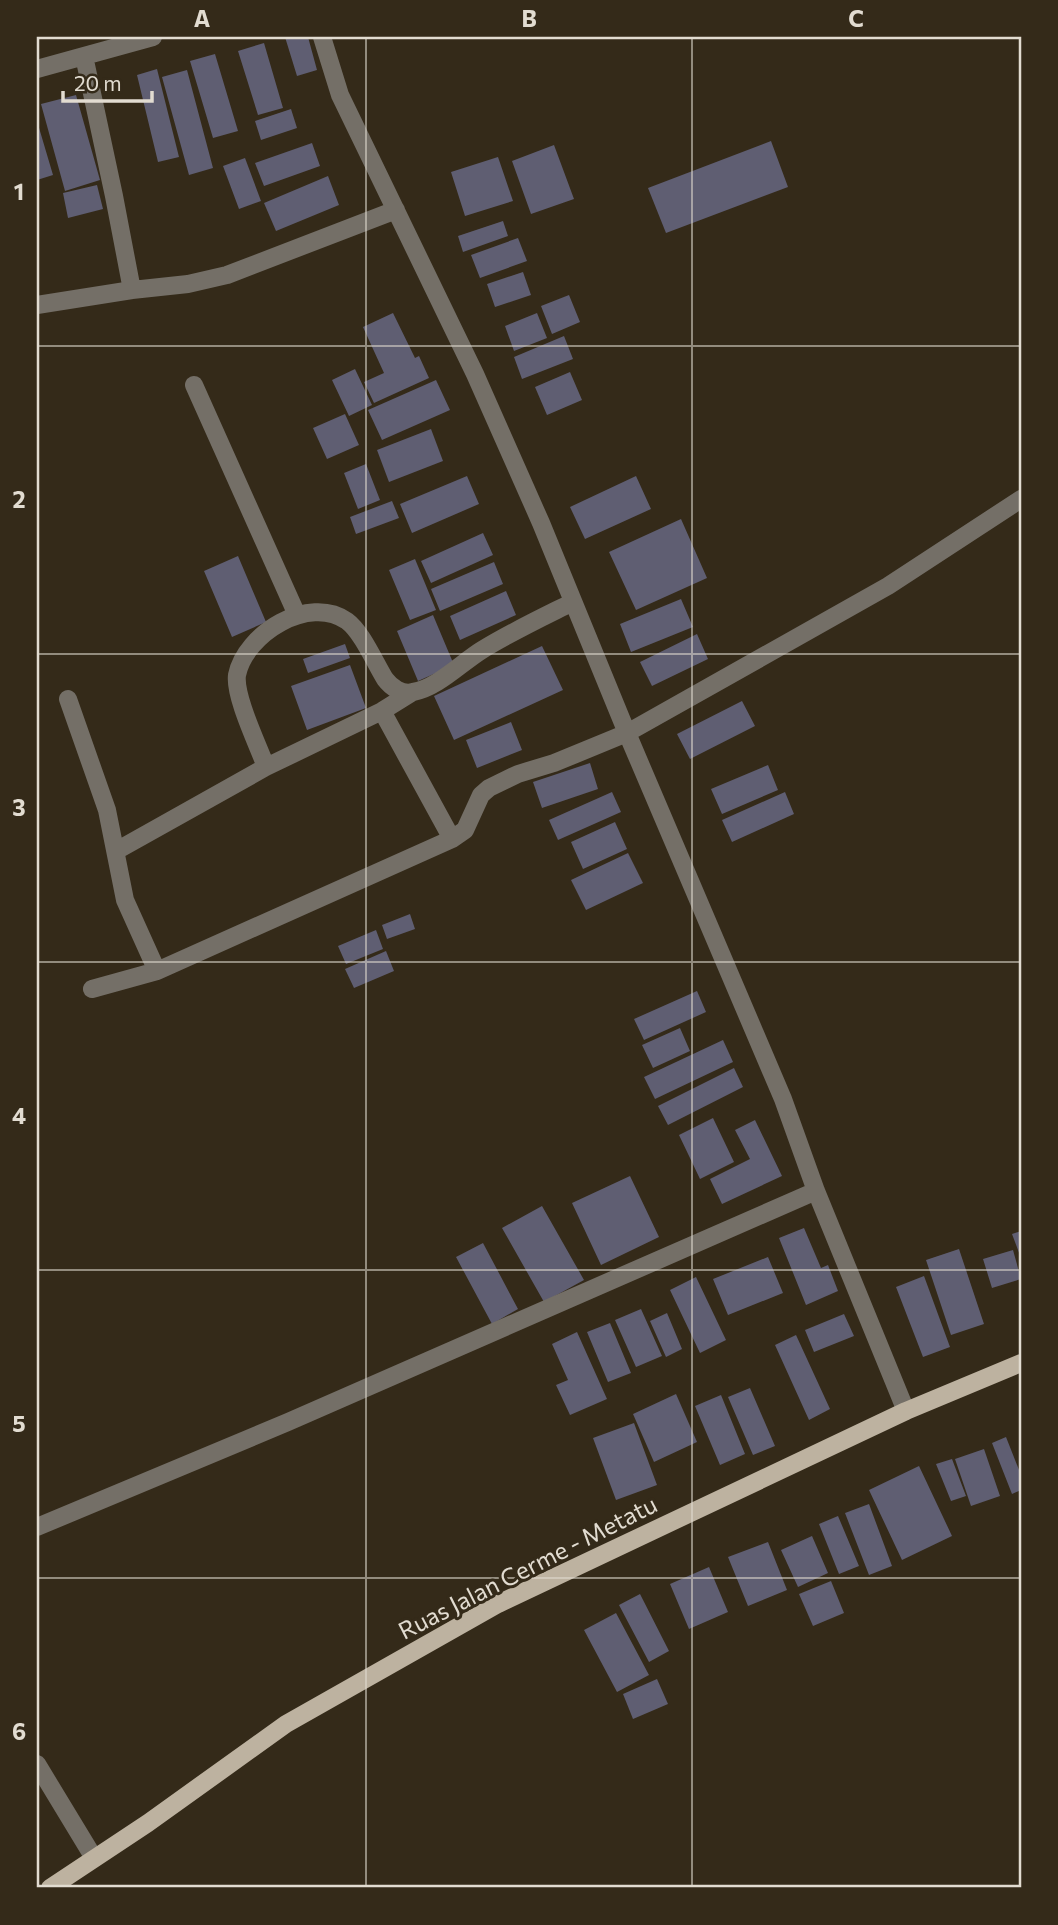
<svg xmlns="http://www.w3.org/2000/svg" width="1058" height="1925" font-family="Commissioner,sans-serif">
  <style>
    .building { fill: #5f5e72 }
    .lines { fill: none; stroke-linecap: round; stroke-linejoin: round }
    .minor { stroke: #746f67; stroke-width: 18 }
    .major { stroke: #bdb2a0; stroke-width: 18 }
    .grid { fill: none; stroke: #e2dcd1; stroke-width: 2; stroke-opacity: 0.55 }
    .labels { text-anchor: middle; stroke-width: 6; stroke-linejoin: round; paint-order: stroke }
    .street-label { font-size: 24px; fill: #e2dcd1; stroke: #342a19 }
    .neatline { fill: none; stroke: #e2dcd1; stroke-width: 2.5 }
    .grid-label { font-size: 23px; text-anchor: middle; font-weight: bold; fill: #e2dcd1 }
  </style>
  <rect width="100%" height="100%" fill="#342a19"/>
  <!-- building -->
  <path class="building" d="M285 37H308L317 70 297 76Z
    M264 43 283 108 258 115 238 51Z
    M215 54 238 131 213 138 190 61Z
    M157 69 179 157 158 162 137 75Z
    M187 70 213 168 189 175 162 77Z
    M76 95 100 180 65 191 41 104Z
    M291 109 297 128 261 140 255 121Z
    M37 121 53 175 37 180Z
    M771 141 788 187 666 233 648 188Z
    M312 143 320 166 264 186 255 163Z
    M554 145 574 199 531 214 512 161Z
    M498 157 513 201 465 216 451 172Z
    M245 158 261 201 239 209 223 166Z
    M328 176 339 205 276 231 264 203Z
    M97 185 103 209 68 218 63 193Z
    M503 221 508 236 463 252 458 236Z
    M518 238 527 261 480 278 471 255Z
    M523 272 531 295 495 307 487 284Z
    M569 295 580 322 552 334 541 306Z
    M393 313 415 358 419 356 429 378 374 403 364 382 384 373 363 327Z
    M537 313 547 338 514 351 505 326Z
    M564 336 573 359 522 379 514 357Z
    M355 369 372 405 349 416 332 380Z
    M570 372 582 400 547 415 535 387Z
    M436 380 450 410 382 440 368 410Z
    M345 414 359 445 327 459 313 428Z
    M431 429 443 461 389 482 377 450Z
    M366 464 380 500 358 509 344 473Z
    M467 476 479 504 412 533 400 504Z
    M636 476 651 509 585 539 570 507Z
    M392 501 399 518 356 534 350 517Z
    M681 519 707 578 636 610 609 552Z
    M483 533 493 555 431 583 421 561Z
    M238 556 266 622 232 637 204 571Z
    M415 559 436 610 410 620 389 570Z
    M494 562 503 584 440 611 431 589Z
    M506 591 516 615 460 640 450 616Z
    M681 599 693 627 631 652 620 624Z
    M433 615 454 665 418 681 397 631Z
    M697 634 708 659 652 686 640 662Z
    M345 644 350 658 308 673 303 659Z
    M542 646 563 690 454 740 434 696Z
    M350 665 366 708 307 730 291 686Z
    M742 701 755 726 690 759 677 734Z
    M511 722 522 750 477 768 466 740Z
    M590 763 598 789 542 808 533 782Z
    M768 765 778 790 722 814 711 789Z
    M612 792 621 812 558 840 549 820Z
    M785 792 794 814 732 842 722 820Z
    M615 822 627 849 583 869 571 842Z
    M628 853 643 883 586 910 571 880Z
    M410 914 415 929 387 939 382 925Z
    M376 930 383 949 346 964 338 946Z
    M386 951 394 971 354 988 345 969Z
    M697 991 706 1012 644 1040 634 1019Z
    M680 1028 690 1051 653 1068 642 1045Z
    M723 1040 733 1062 655 1099 644 1077Z
    M734 1068 743 1087 668 1125 658 1106Z
    M713 1118 734 1162 700 1179 679 1135Z
    M755 1120 782 1176 722 1204 710 1179 750 1159 735 1130Z
    M630 1176 659 1237 601 1265 572 1203Z
    M542 1206 584 1280 544 1302 502 1228Z
    M804 1228 821 1268 828 1265 838 1291 806 1305 779 1238Z
    M1021 1231V1258L1012 1234Z
    M483 1243 518 1309 492 1324 456 1257Z
    M959 1249 984 1324 951 1335 926 1260Z
    M1013 1250 1021 1279 992 1288 983 1259Z
    M768 1257 783 1293 728 1315 713 1279Z
    M924 1276 950 1347 923 1357 896 1287Z
    M696 1277 726 1340 700 1353 670 1290Z
    M641 1309 662 1356 636 1367 615 1320Z
    M667 1313 682 1349 666 1357 650 1321Z
    M844 1314 854 1336 814 1352 805 1330Z
    M610 1323 631 1373 608 1382 587 1332Z
    M577 1332 607 1399 570 1415 556 1385 568 1380 552 1344Z
    M796 1335 830 1409 809 1420 775 1345Z
    M750 1388 775 1446 753 1455 728 1397Z
    M676 1394 697 1442 654 1462 633 1414Z
    M721 1395 745 1454 720 1465 695 1406Z
    M634 1423 657 1485 616 1500 593 1438Z
    M1006 1437 1021 1475V1490L1012 1494 992 1443Z
    M984 1449 1000 1496 971 1506 955 1459Z
    M952 1459 966 1496 951 1501 936 1464Z
    M919 1466 952 1536 902 1560 869 1490Z
    M869 1504 892 1566 869 1575 845 1513Z
    M838 1516 859 1566 839 1574 819 1524Z
    M812 1536 828 1573 798 1587 781 1550Z
    M768 1542 787 1590 748 1606 728 1557Z
    M709 1567 728 1612 689 1629 670 1584Z
    M831 1581 844 1613 813 1626 799 1594Z
    M640 1594 669 1651 649 1662 619 1605Z
    M616 1613 649 1675 617 1692 584 1630Z
    M657 1679 668 1704 633 1719 623 1694Z"/>
  <g class="lines">
    <!-- minor -->
    <path class="minor" d="M322 37 340 95 475 374 541 523 627 733 783 1099 816 1191 906 1411
      M84 56 114 196 132 290
      M37 69 153 37
      M37 305 132 290 188 284 227 275 396 210
      M194 385 297 615
      M68 699 107 810 125 900 157 971
      M382 711 452 839
      M266 767C258 745 234 696 237 675 245 634 309 594 347 621 362 632 375 663 385 679 391 687 402 695 413 692 437 688 461 663 482 650 511 632 543 617 573 602
      M116 851 266 767 382 711 411 693
      M92 989 157 971 452 839 465 830 481 795 489 788 518 774 554 763 627 733 888 586 1021 499
      M37 1527 288 1422 816 1191
      M37 1764 94 1858"/>
    <!-- major -->
    <path class="major" d="M50 1888 148 1823 286 1724 498 1604 906 1411 1021 1363"/>
  </g>
  <!-- grid -->
  <path class="grid" d="M366 37V1888M692 37V1888M37 346H1021M37 654H1021M37 962H1021M37 1270H1021M37 1578H1021"/>
  <g class="labels">
    <!-- street labels -->
    <g class="street-label">
      <text transform="translate(528 1568) rotate(-27)" y="8">Ruas Jalan Cerme - Metatu</text>
    </g>
  </g>
  <!-- border -->
  <rect width="1058" height="1925" fill="none" stroke="#342a19" stroke-width="77"/>
  <!-- scale -->
  <path d="M63 91v10h89v-10" fill="none" stroke="#e2dcd1" stroke-width="3.5"/>
  <text x="74" y="91" font-size="21" fill="#e2dcd1" stroke="#342a19" stroke-width="5" paint-order="stroke">20 m</text>
  <rect x="38" y="38" width="982" height="1848" class="neatline"/>
  <g class="grid-label">
    <text x="202" y="27">A</text>
    <text x="529" y="27">B</text>
    <text x="856" y="27">C</text>
    <text x="19" y="200">1</text>
    <text x="19" y="508">2</text>
    <text x="19" y="816">3</text>
    <text x="19" y="1124">4</text>
    <text x="19" y="1432">5</text>
    <text x="19" y="1740">6</text>
  </g>
</svg>
